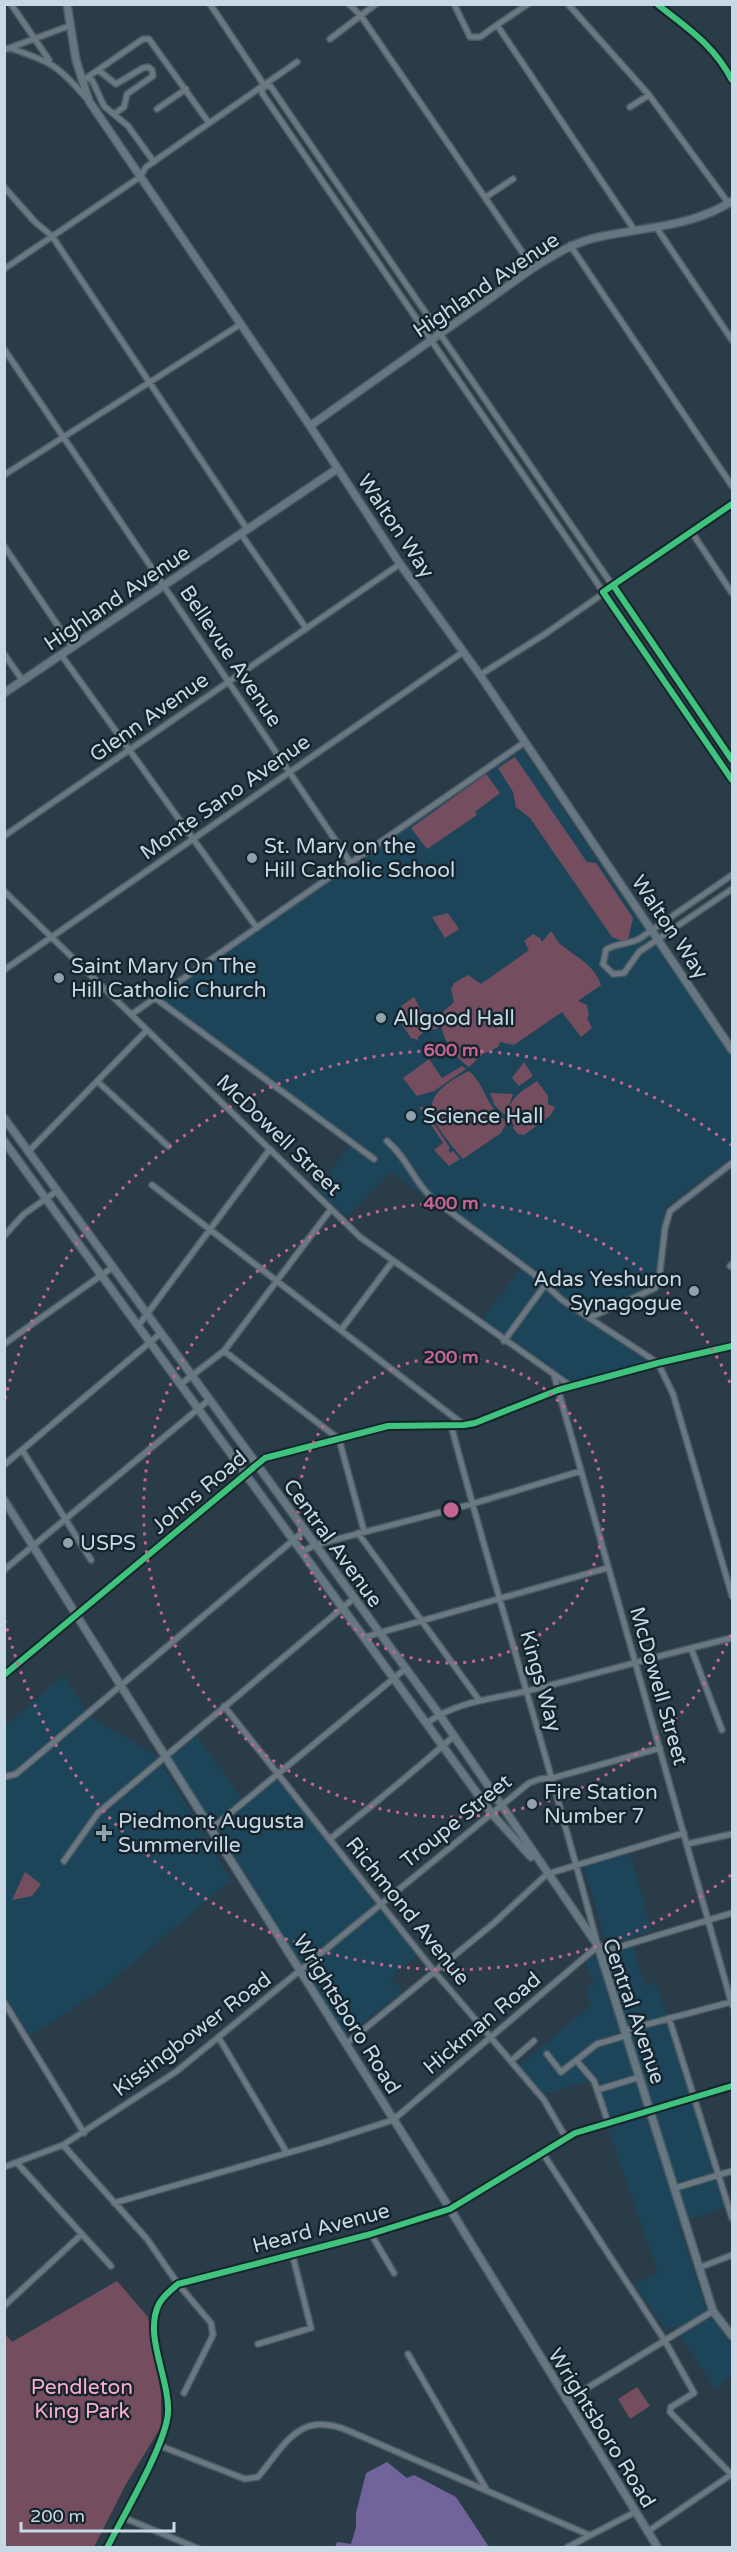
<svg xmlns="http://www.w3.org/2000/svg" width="737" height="2552" font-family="'Varela Round',sans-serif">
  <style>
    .built { fill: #1d455a }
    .green { fill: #744e5e }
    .water { fill: #70649b }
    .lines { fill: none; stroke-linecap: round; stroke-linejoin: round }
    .minor-casing { stroke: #4a5a63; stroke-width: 8 }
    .major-casing { stroke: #4a5a63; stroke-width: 10 }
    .minor { stroke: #6b7882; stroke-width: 5 }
    .major { stroke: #667781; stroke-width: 7 }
    .cycleway-casing { stroke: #16252d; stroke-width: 10 }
    .cycleway { stroke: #40c37c; stroke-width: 6 }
    .ring { fill: none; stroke: #c46592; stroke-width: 3; stroke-dasharray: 3 6 }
    .poi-dot { fill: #8fa2ae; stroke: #16252d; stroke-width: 2 }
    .labels { text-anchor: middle; stroke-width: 5; stroke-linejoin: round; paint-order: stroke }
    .street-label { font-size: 21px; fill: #c6d9e5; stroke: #16252d }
    .poi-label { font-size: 21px; fill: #c6d9e5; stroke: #16252d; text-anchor: start }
    .park-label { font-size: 21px; fill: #faaecb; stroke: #16252d }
    .centre { fill: #c46592; stroke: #16252d; stroke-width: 3 }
    .ring-label { font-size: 18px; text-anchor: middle; font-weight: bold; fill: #c46592; stroke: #16252d; stroke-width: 5; stroke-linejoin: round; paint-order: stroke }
  </style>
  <rect width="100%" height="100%" fill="#2a3c47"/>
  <!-- built -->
  <path class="built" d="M522 749 732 1058V1158L665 1208 657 1278 653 1285 592 1323 648 1362 571 1381 482 1319 522 1267 391 1172 347 1216 317 1190 352 1142 160 998Z
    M64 1675 90 1717 157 1756 231 1880 102 1989 30 2036 5 1996 4 1727Z
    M197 1736 245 1803 277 1777 418 1955 391 1977 402 1992 346 2036 170 1757Z
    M630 1853 652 1931 630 1938 645 1986 656 1983 666 2014H670L731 2206 678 2222 705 2306 732 2346V2374L716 2389 674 2326 666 2330 635 2285 658 2272 591 2081 543 2094 519 2066 591 2005 586 1988 594 1984 585 1960 609 1953 584 1867Z"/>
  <!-- green -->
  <path class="green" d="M515 757 587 862 596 863 633 918 628 940 624 942 612 937 530 818 516 807 513 792 498 768Z
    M486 774 500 793 475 812 477 815 427 849 411 828Z
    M448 913 459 929 445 938 432 917Z
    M551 931C554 934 556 940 559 943 572 955 594 963 601 985L578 1001 587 1005 589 1016 587 1018 592 1028 581 1037 562 1012 514 1045 500 1042 498 1047 483 1054 469 1067C454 1058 435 1030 443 1012L454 1002 451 989 454 983 468 975 481 984 529 950 524 941 533 934 540 938 542 942Z
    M414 997 427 1021H437L438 1029 426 1030 418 1037V1040L411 1038 399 1020 402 1016 401 1006Z
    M429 1059 442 1078 462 1066 466 1069 434 1091 417 1096 403 1078Z
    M524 1062 533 1076 519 1086 512 1078Z
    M469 1071C482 1082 484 1096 494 1109 498 1115 504 1117 506 1124L501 1133 463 1159C429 1119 412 1099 469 1071Z
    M537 1081 548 1096V1104L555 1107 550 1116 524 1135 518 1134 513 1128 514 1125 509 1120C506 1099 521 1092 537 1081Z
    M490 1093 513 1094 506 1116 495 1106Z
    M419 1107H423L450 1148 448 1150 451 1153 453 1151 460 1159 449 1166 434 1150 443 1143Z
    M25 1872 41 1884 32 1896 12 1900Z
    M117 2281 148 2317 161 2394V2427L126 2484 94 2547H5V2334L12 2342Z
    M637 2387 650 2406 630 2419 618 2399Z"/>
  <!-- water -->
  <path class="water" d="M387 2462 407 2478 414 2475 456 2497 489 2547H335L337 2542 351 2544 356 2527V2513L366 2473Z"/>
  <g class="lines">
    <!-- minor casing -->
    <g class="minor-casing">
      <path id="minor" d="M11 4 49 60
        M210 4 264 85 271 87 732 760
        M349 4 361 16 533 268
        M454 4 470 37H480L497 25 635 231
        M568 4 649 95 729 204
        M657 4C688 29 713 44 732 80
        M497 25 528 4
        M330 39 376 4
        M10 48C51 62 58 65 86 98
        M4 50 69 26
        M98 70 116 84 143 68 148 67 152 70 153 76 127 94 124 107 114 114
        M86 78 92 80 104 106 128 126 154 162
        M82 81 143 39H149L209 123
        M264 85 262 93 732 780
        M630 107 649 95
        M157 109 186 89
        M4 187 35 222 52 236 247 529
        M486 197 513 179
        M656 227 732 340
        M570 245 732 486
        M4 269 140 177 146 167 297 62
        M4 349 350 862
        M4 475 241 324
        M691 531 732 593
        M241 534 306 628
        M4 546 73 648
        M4 654 23 681
        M62 656 257 928
        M480 675 545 634 732 504
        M4 836 400 564
        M732 875 639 939C627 945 615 943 606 950L603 964 613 974 624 973 639 952 732 889
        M4 891 360 1237 572 1387
        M4 970 463 652
        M155 998 374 1159
        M132 1014 525 742
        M98 1082 168 1146
        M387 1141C409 1160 412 1180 433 1199L534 1274 562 1300 658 1363 673 1394 732 1596
        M29 1151 147 1030
        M152 1185 464 1425
        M4 1236 24 1214 57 1191
        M730 1266 732 1264
        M591 1317 655 1288 659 1280 665 1228 670 1211 732 1163
        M138 1326 270 1149
        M341 1330 392 1262
        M504 1341 545 1285
        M4 1344 113 1267
        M224 1351 339 1439 364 1531
        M554 1375 732 2005
        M181 1384 224 1351 331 1209
        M451 1425C497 1599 552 1769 597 1943
        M22 1450 91 1560
        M4 1465 161 1333
        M358 1533 479 1700
        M302 1552 315 1545 472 1504 581 1471
        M4 1570 210 1399
        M365 1637 607 1568
        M691 1648 722 1730
        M4 1675 265 1458 388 1426 464 1425 475 1423 558 1390 658 1363 732 1346
        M224 1706 434 1971 544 2100 566 2138
        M427 1723C457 1701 493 1699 527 1691 596 1674 664 1654 732 1638
        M4 1777 16 1774 304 1531
        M211 1829 405 1669
        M330 1839C372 1806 413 1772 454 1736
        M687 1844 732 1834
        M64 1861 98 1813 353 1599
        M4 2002 84 2133
        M669 2018 732 2218
        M626 2030 731 2002
        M219 2038 287 2153
        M346 2044 494 1923 547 1874 684 1833
        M547 2054 561 2072 597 2044 628 2035
        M576 2060 594 2081 608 2122
        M511 2061 534 2041
        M597 2090 640 2077
        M63 2145 147 2239 178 2284 211 2323 213 2335 184 2393
        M542 2152 665 2341 694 2393 671 2407 670 2412 732 2475
        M18 2164 111 2266
        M4 2167 63 2145 177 2071 529 1783 540 1779 553 1778 660 1748
        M675 2188 732 2171
        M114 2203 322 2143 393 2120 598 1946 609 1950 732 1913
        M371 2234 394 2273
        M701 2267 732 2255
        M4 2306 82 2234
        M258 2344 311 2328 292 2253
        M408 2354 486 2489
        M566 2401 713 2311
        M158 2445 245 2479 258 2477C286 2443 300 2410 349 2431L589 2535
        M122 2517 197 2548
        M647 2532 732 2474
        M107 2548C123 2516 166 2444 168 2413 170 2379 143 2335 159 2304 163 2296 172 2289 178 2284L371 2234 450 2209 575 2133 732 2086
        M566 2548 635 2512"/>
    </g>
    <!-- major casing -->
    <g class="major-casing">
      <path id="major" d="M67 4 76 60 89 101 310 426 400 564 480 675 732 1050
        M310 426 533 268C554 255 574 242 599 237 643 227 693 227 732 201
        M4 693 337 469
        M4 1118 439 1714 598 1946 713 2311 732 2336
        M4 1141 492 1814 531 1857
        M4 1500 450 2209 658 2548"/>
    </g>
    <!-- minor -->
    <use href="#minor" class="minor"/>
    <!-- major -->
    <use href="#major" class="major"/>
    <!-- cycleway casing -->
    <g class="cycleway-casing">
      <path id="cycleway" d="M657 4C688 29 713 44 732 80
        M732 504 603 592 732 780
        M613 585 732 760
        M4 1675 265 1458 388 1426 464 1425 475 1423 558 1390 658 1363 732 1346
        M107 2548C123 2516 166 2444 168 2413 170 2379 143 2335 159 2304 163 2296 172 2289 178 2284L371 2234 450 2209 575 2133 732 2086"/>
    </g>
    <!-- cycleway -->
    <use href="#cycleway" class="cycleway"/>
  </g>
  <!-- distance rings -->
  <g class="ring">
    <circle cx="451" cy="1510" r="153"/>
    <path d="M731 1635A307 307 0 1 1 731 1385"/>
    <path d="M731 1875A460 460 0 0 1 5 1621M5 1399A460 460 0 0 1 731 1145"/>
  </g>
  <!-- markers -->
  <g class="poi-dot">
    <circle cx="252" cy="858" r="6"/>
    <circle cx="59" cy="978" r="6"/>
    <circle cx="381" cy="1018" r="6"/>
    <circle cx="411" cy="1116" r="6"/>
    <circle cx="694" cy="1291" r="6"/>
    <circle cx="68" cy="1543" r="6"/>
    <circle cx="532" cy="1804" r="6"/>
    <path d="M101 1824h6v6h6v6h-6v6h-6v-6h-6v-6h6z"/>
  </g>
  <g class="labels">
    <!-- street labels -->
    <g class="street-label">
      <text transform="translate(486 285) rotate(-34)" y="7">Highland Avenue</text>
      <text transform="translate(396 526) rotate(56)" y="7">Walton Way</text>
      <text transform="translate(117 598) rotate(-34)" y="7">Highland Avenue</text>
      <text transform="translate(231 656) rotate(56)" y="7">Bellevue Avenue</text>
      <text transform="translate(149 717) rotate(-35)" y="7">Glenn Avenue</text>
      <text transform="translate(225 797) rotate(-35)" y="7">Monte Sano Avenue</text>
      <text transform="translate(670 927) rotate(56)" y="7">Walton Way</text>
      <text transform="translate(279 1135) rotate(44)" y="7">McDowell Street</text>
      <text transform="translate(199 1492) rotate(-40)" y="7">Johns Road</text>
      <text transform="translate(333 1543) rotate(54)" y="7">Central Avenue</text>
      <text transform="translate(541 1681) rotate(74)" y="7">Kings Way</text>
      <text transform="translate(659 1686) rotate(74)" y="7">McDowell Street</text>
      <text transform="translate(456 1821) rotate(-39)" y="7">Troupe Street</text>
      <text transform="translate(408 1911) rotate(51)" y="7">Richmond Avenue</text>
      <text transform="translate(634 2011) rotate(71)" y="7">Central Avenue</text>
      <text transform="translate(347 2014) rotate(58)" y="7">Wrightsboro Road</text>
      <text transform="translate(482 2023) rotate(-40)" y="7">Hickman Road</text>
      <text transform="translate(192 2034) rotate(-37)" y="7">Kissingbower Road</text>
      <text transform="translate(321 2228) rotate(-15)" y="7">Heard Avenue</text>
      <text transform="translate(602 2428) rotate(58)" y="7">Wrightsboro Road</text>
    </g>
    <!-- poi labels -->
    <g class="poi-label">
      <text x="264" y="853">St. Mary on the<tspan x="264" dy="24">Hill Catholic School</tspan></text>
      <text x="71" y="973">Saint Mary On The<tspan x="71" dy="24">Hill Catholic Church</tspan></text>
      <text x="393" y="1025">Allgood Hall</text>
      <text x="423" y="1123">Science Hall</text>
      <text x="682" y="1286" text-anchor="end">Adas Yeshuron<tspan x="682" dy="24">Synagogue</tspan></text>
      <text x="80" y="1550">USPS</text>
      <text x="544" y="1799">Fire Station<tspan x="544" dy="24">Number 7</tspan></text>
      <text x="118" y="1828">Piedmont Augusta<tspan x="118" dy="24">Summerville</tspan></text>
    </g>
    <!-- park labels -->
    <g class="park-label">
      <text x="82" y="2394">Pendleton<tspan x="82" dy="24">King Park</tspan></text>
    </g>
  </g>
  <circle cx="451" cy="1510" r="9" class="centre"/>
  <g class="ring-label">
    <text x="451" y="1056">600 m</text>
    <text x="451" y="1209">400 m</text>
    <text x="451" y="1363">200 m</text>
  </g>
  <!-- border -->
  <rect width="737" height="2552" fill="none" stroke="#c6d9e5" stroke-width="12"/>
  <!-- scale -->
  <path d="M21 2522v9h153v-9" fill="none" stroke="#c6d9e5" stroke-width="3"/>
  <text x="30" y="2522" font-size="18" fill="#c6d9e5" stroke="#16252d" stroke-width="4.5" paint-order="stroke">200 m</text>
</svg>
